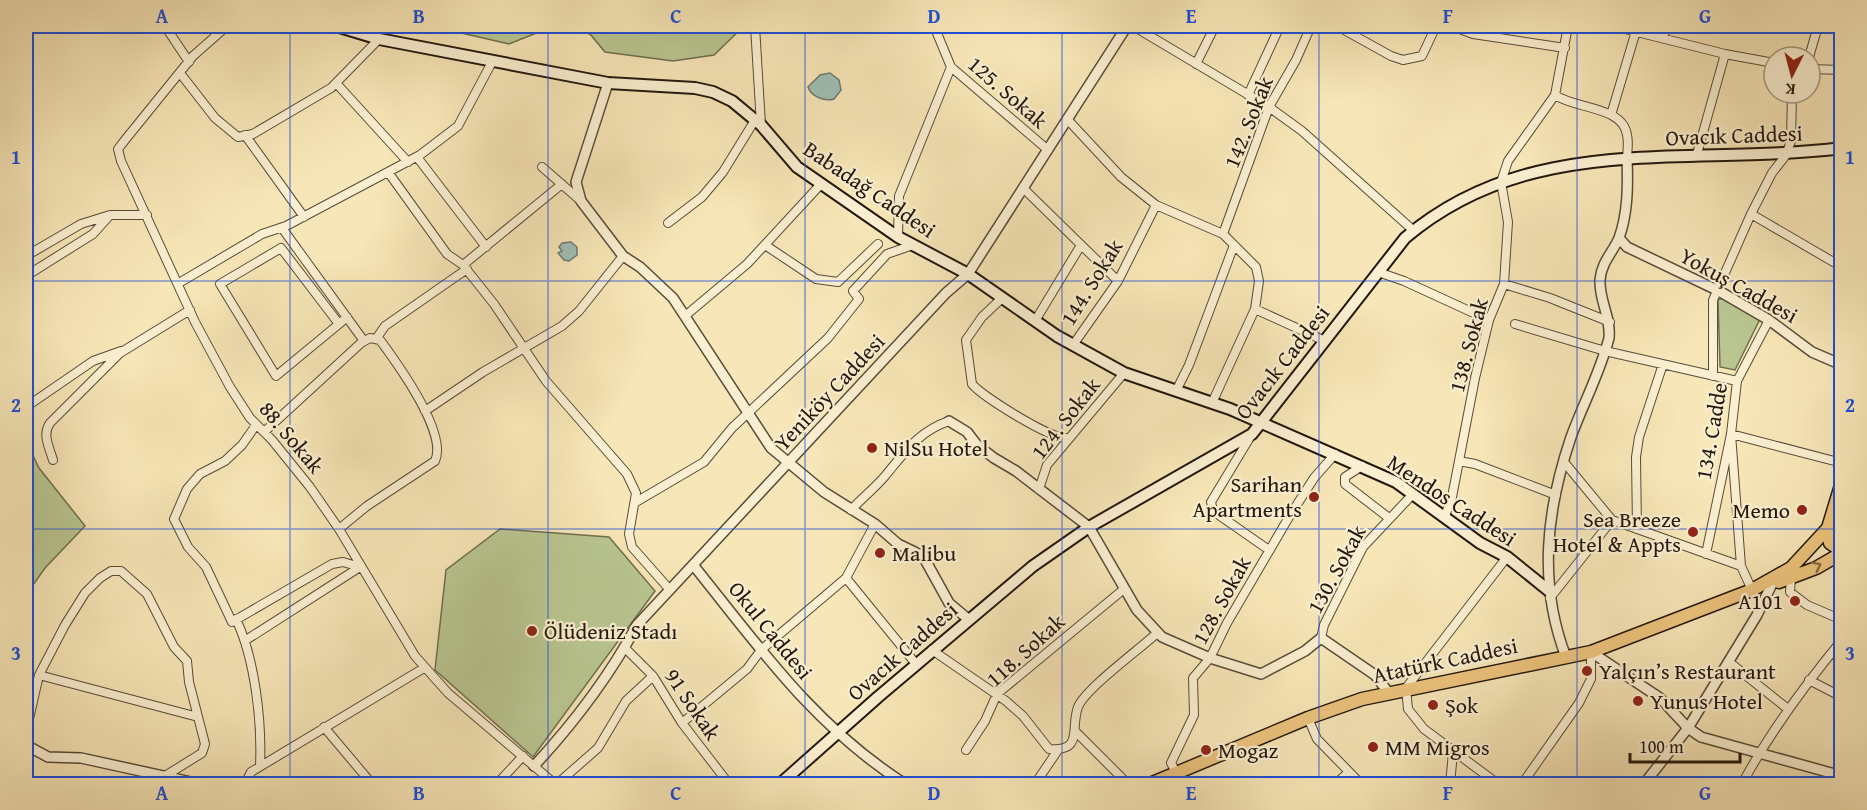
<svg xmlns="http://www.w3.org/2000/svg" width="1867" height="810" font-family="'Gentium Book Plus',serif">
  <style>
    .green { fill: #b9c691; stroke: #6e6e4f; stroke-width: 1.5 }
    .water { fill: #9fbeb6; stroke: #6d7b72; stroke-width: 1.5 }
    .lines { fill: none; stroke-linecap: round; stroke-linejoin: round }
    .minor-casing { stroke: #584b38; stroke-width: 10 }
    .tertiary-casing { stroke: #584b38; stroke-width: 12 }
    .secondary-casing { stroke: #23170d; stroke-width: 14 }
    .primary-casing { stroke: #23170d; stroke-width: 15 }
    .minor { stroke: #faefd0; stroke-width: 8 }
    .tertiary { stroke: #faefd0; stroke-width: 9 }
    .secondary { stroke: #faefd0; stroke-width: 10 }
    .primary { stroke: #ecc37c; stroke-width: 12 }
    .oneway { stroke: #886d44 }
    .grid { fill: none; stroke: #1d4ed8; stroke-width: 1.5; stroke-opacity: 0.55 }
    .poi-dot { fill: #8f2418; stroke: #faefd0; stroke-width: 2 }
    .labels { text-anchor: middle; stroke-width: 4.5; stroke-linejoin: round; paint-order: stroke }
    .street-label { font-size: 22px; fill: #23170d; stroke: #faefd0 }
    .poi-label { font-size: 22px; fill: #23170d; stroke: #faefd0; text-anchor: start }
    .neatline { fill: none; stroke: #1d4ed8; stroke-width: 2 }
    .grid-label { font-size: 20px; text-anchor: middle; font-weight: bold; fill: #1d4ed8 }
  </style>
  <rect width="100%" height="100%" fill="#f7e6b7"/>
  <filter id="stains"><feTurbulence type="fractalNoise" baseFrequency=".00333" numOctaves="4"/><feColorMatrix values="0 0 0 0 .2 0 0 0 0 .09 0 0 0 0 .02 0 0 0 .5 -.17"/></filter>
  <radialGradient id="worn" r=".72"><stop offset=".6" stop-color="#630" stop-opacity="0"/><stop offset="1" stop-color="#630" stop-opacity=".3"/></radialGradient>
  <!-- green -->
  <path class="green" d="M336 26H406L379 39Z
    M431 26H554L509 44Z
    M561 26H744L714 55 673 61 605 52 590 34Z
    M1722 298 1760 319 1735 370 1720 367 1718 300Z
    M26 441 39 468 85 526 45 568 26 595Z
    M500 529 609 537 655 591 533 757 435 670 446 570Z"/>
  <!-- water -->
  <path class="water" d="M830 73 839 80 841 90 834 99C824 102 811 96 808 87L820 75Z
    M571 242 577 247V255L569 261 564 260 558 253 562 251 559 247 562 243Z"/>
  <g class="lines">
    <!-- minor casing -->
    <g class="minor-casing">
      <path id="minor" d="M165 26 189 62
        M227 26 193 56 125 140 118 149 121 161 195 322 230 387 250 418 272 440 310 487 339 529 415 656 448 693 555 784
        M755 26 761 125
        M934 26 951 67 1048 150
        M1133 26 1269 107 1302 131 1414 231
        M1337 26 1391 56 1403 60 1422 56 1436 26
        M1452 26 1473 34 1565 48
        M1613 26 1725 54 1774 63
        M1662 37 1669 26
        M1809 57 1818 26
        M1196 64 1215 26
        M1810 69 1842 70
        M180 73 215 118 238 137 253 134 331 88 379 39
        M336 83 408 162
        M1248 95 1280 26
        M1555 95C1575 109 1623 106 1627 135 1629 143 1627 152 1627 159
        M1611 115 1636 31
        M1068 120 1121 177 1156 205 1223 234 1256 267 1259 281 1255 309 1325 341
        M245 135 304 217
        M1697 154 1725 54
        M417 157 486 247
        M542 167 581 201
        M388 172 447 254 463 265 494 304 546 381 627 474 636 493 629 534 632 547 670 590
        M1023 188 1118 281
        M1751 214 1842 267
        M668 223 702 197 723 172 755 120
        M282 228 364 341
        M1223 234 1269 107 1296 60 1311 26
        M898 237 899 196 951 67
        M765 245 816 279 838 282 878 244
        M26 256 81 224 110 215
        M463 265 562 184
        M1378 272 1404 281 1489 320
        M26 276 93 234 110 215H147
        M179 283 262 234 286 226 420 155 458 126 492 62
        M1504 284 1550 298 1610 322
        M1001 299 982 317 966 340 972 384C983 397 1052 440 1067 438
        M685 316 747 264 821 184
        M1035 321 1081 245
        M339 324 281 248 220 284 276 376 339 324 347 317
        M1515 324 1605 351 1737 381
        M376 339 385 326 467 269
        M1073 345 1118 281 1156 205
        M1713 376V300L1751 214 1772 173 1786 155 1791 141 1792 93
        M1176 391 1189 365 1234 245
        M1212 403 1255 309
        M26 407 93 361 121 351
        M425 411 483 372 562 326 579 311 623 256
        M256 425 242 445 225 461 200 474 187 489 174 519 188 547 206 567 232 622 332 564 343 562 360 567
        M264 432 361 343 370 338 380 340C397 363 448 433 435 461L367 506 339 529
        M1252 434 1211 502 1213 511 1269 550
        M53 460C49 447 42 434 50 423L120 353 190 310
        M1459 461 1475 464 1556 495
        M1564 462 1612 520 1741 566
        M1362 466 1345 477V484L1389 518
        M1039 489 1047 465 1124 373
        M636 502 704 462 732 428 828 338 859 299 853 291 887 254 913 245
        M851 510C862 498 875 488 885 476 905 452 919 431 949 421
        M1445 516 1452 497 1475 378 1489 320 1504 284 1508 222 1501 182 1508 161 1555 95 1568 26
        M1637 529 1636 457 1639 437 1663 364
        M1706 554 1731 434 1737 381 1769 320
        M846 578 916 664
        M1791 578 1790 592 1807 605 1842 620
        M1752 590 1741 566 1731 434 1842 463
        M1550 598 1612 520
        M236 619C255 659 262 721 260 766
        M1321 638 1324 625 1363 547 1413 494
        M246 640 360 567
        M625 648 653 676 682 723 729 784
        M932 650 1006 701 1023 716 1049 749C1084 752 1070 728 1078 707 1085 689 1140 649 1157 633
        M1729 662 1788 709
        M39 675 198 717
        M1809 680 1842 697
        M1308 718 1317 739 1361 784
        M682 723 747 669 761 650 846 578 875 524
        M324 727 372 784
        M1075 731 1128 784
        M26 732 39 675 65 625 85 593 100 578 111 571H121L147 594 174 647 187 661 189 682 205 744 202 753 165 776
        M966 750 985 721 997 694 1124 589
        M245 784 251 772 424 668
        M497 784 523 756
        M557 784 598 748 626 701 653 676
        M886 784 893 777
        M1035 784 1058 750
        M1182 784 1171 763 1194 715 1193 678 1210 658 1227 623 1289 517 1314 478 1335 454
        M1335 784 1348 773
        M1450 784 1453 753
        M1498 784 1424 729 1408 709 1406 688 1507 557
        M1522 784 1579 703 1591 679V652
        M1742 784C1770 732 1804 686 1842 640"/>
    </g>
    <!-- tertiary casing -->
    <g class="tertiary-casing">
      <path id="tertiary" d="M608 83 576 182 581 201 623 256 640 267 673 298 771 448 824 492 875 524 898 544 923 556 949 603 968 619
        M1619 238 1627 247 1719 291 1769 320 1812 352 1842 365
        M949 421 967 432 977 445 994 458 1016 471 1089 527 1137 610 1162 637 1210 658 1261 674 1305 651 1321 638 1375 675 1388 692
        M694 566C760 648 814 726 905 784
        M1591 652 1660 698 1688 728 1701 737 1842 776
        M1566 657C1538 584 1546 511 1571 437 1583 404 1600 373 1609 338 1611 316 1599 301 1600 280 1601 263 1613 252 1619 238 1628 213 1628 185 1627 159
        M26 745 48 757 81 758 200 784
        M534 766C573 724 610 675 637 625L946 293 968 274 1127 26
        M1644 784 1688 728 1757 615 1772 584"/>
    </g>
    <!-- secondary casing -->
    <g class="secondary-casing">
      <path id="secondary" d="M336 26 379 39 608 83 695 88 713 92 732 101 761 125 797 167 898 237 968 274 1057 336 1124 373 1230 409 1396 482 1480 543 1507 557 1548 590
        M780 784 878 697 1033 566 1089 527 1252 434 1405 238C1532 130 1690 167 1842 148"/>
    </g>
    <!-- primary casing -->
    <g class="primary-casing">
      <path id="primary" d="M1828 528 1830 543 1842 551
        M1779 582 1816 568 1842 553
        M1150 784 1308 718 1362 699 1591 652 1752 590 1791 568 1828 528 1842 482"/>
    </g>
    <!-- minor -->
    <use href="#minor" class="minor"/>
    <!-- tertiary -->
    <use href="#tertiary" class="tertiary"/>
    <!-- secondary -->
    <use href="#secondary" class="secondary"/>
    <!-- primary -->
    <use href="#primary" class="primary"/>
  </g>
  <!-- one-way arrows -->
  <defs><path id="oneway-chevron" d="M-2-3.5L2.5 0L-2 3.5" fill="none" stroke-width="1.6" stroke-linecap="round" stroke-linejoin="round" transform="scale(1.5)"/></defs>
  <use class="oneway" href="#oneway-chevron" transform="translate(1817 566) rotate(-27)"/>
  <!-- grid -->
  <path class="grid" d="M290 26V784M548 26V784M805 26V784M1062 26V784M1319 26V784M1577 26V784M26 281H1842M26 529H1842"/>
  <!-- markers -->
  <g class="poi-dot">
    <circle cx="872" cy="448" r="6"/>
    <circle cx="1314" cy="497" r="6"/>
    <circle cx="1802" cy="510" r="6"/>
    <circle cx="1693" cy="532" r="6"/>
    <circle cx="880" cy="553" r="6"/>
    <circle cx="1795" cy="601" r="6"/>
    <circle cx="532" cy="631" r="6"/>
    <circle cx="1587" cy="671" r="6"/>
    <circle cx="1638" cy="701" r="6"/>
    <circle cx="1433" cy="705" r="6"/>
    <circle cx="1373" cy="747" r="6"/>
    <circle cx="1206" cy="750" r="6"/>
  </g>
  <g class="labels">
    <!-- street labels -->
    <g class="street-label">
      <text transform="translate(1008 92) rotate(41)" y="8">125. Sokak</text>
      <text transform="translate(1248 122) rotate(-68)" y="8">142. Sokak</text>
      <text transform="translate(1734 135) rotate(-2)" y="8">Ovacık Caddesi</text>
      <text transform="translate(870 189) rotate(34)" y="8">Babadağ Caddesi</text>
      <text transform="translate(1091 282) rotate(-58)" y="8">144. Sokak</text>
      <text transform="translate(1739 285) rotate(29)" y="8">Yokuş Caddesi</text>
      <text transform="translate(1468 345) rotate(-75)" y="8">138. Sokak</text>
      <text transform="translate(1282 362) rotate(-52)" y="8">Ovacık Caddesi</text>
      <text transform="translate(829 392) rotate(-47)" y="8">Yeniköy Caddesi</text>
      <text transform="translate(1065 418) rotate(-52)" y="8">124. Sokak</text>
      <text transform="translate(1711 431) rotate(-80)" y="8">134. Cadde</text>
      <text transform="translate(292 437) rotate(50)" y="8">88. Sokak</text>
      <text transform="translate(1452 500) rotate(33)" y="8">Mendos Caddesi</text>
      <text transform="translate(1336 569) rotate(-61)" y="8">130. Sokak</text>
      <text transform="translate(1221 600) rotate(-61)" y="8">128. Sokak</text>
      <text transform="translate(771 630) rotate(51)" y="8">Okul Caddesi</text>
      <text transform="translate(1025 650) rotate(-42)" y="8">118. Sokak</text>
      <text transform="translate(902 651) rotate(-41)" y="8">Ovacık Caddesi</text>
      <text transform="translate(1445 660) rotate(-12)" y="8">Atatürk Caddesi</text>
      <text transform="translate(693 704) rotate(56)" y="8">91 Sokak</text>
    </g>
    <!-- poi labels -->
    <g class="poi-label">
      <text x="884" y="456">NilSu Hotel</text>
      <text x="1302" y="492" text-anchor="end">Sarihan<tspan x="1302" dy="25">Apartments</tspan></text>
      <text x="1790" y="518" text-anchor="end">Memo</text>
      <text x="1681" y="527" text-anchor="end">Sea Breeze<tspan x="1681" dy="25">Hotel &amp; Appts</tspan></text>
      <text x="892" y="561">Malibu</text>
      <text x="1783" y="609" text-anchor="end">A101</text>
      <text x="544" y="639">Ölüdeniz Stadı</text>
      <text x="1599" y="679">Yalçın’s Restaurant</text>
      <text x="1650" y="709">Yunus Hotel</text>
      <text x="1445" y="713">Şok</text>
      <text x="1385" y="755">MM Migros</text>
      <text x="1218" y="758">Mogaz</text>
    </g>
  </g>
  <!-- margin -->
  <rect width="1867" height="810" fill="none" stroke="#f7e6b7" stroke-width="66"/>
  <!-- north arrow -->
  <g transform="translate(1792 75) rotate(186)"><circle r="28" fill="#faefd0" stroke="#a49982" stroke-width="1.5"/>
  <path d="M0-4.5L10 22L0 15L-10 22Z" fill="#8f2418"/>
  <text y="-9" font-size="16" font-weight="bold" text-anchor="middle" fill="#23170d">K</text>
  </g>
  <!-- scale -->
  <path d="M1630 753v9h110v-9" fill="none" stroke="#23170d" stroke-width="3"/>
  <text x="1639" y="753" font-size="18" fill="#23170d" stroke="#faefd0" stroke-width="4.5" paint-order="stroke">100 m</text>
  <rect x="33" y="33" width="1801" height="744" class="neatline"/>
  <g class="grid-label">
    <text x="162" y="23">A</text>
    <text x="419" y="23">B</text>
    <text x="676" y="23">C</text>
    <text x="934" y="23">D</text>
    <text x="1191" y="23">E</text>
    <text x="1448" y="23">F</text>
    <text x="1705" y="23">G</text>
    <text x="16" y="164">1</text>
    <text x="1850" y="164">1</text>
    <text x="16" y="412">2</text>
    <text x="1850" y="412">2</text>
    <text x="16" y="660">3</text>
    <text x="1850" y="660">3</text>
    <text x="162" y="800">A</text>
    <text x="419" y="800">B</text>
    <text x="676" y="800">C</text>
    <text x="934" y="800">D</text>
    <text x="1191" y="800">E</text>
    <text x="1448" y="800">F</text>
    <text x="1705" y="800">G</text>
  </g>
  <rect width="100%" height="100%" filter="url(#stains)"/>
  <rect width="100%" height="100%" fill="url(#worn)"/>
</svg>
